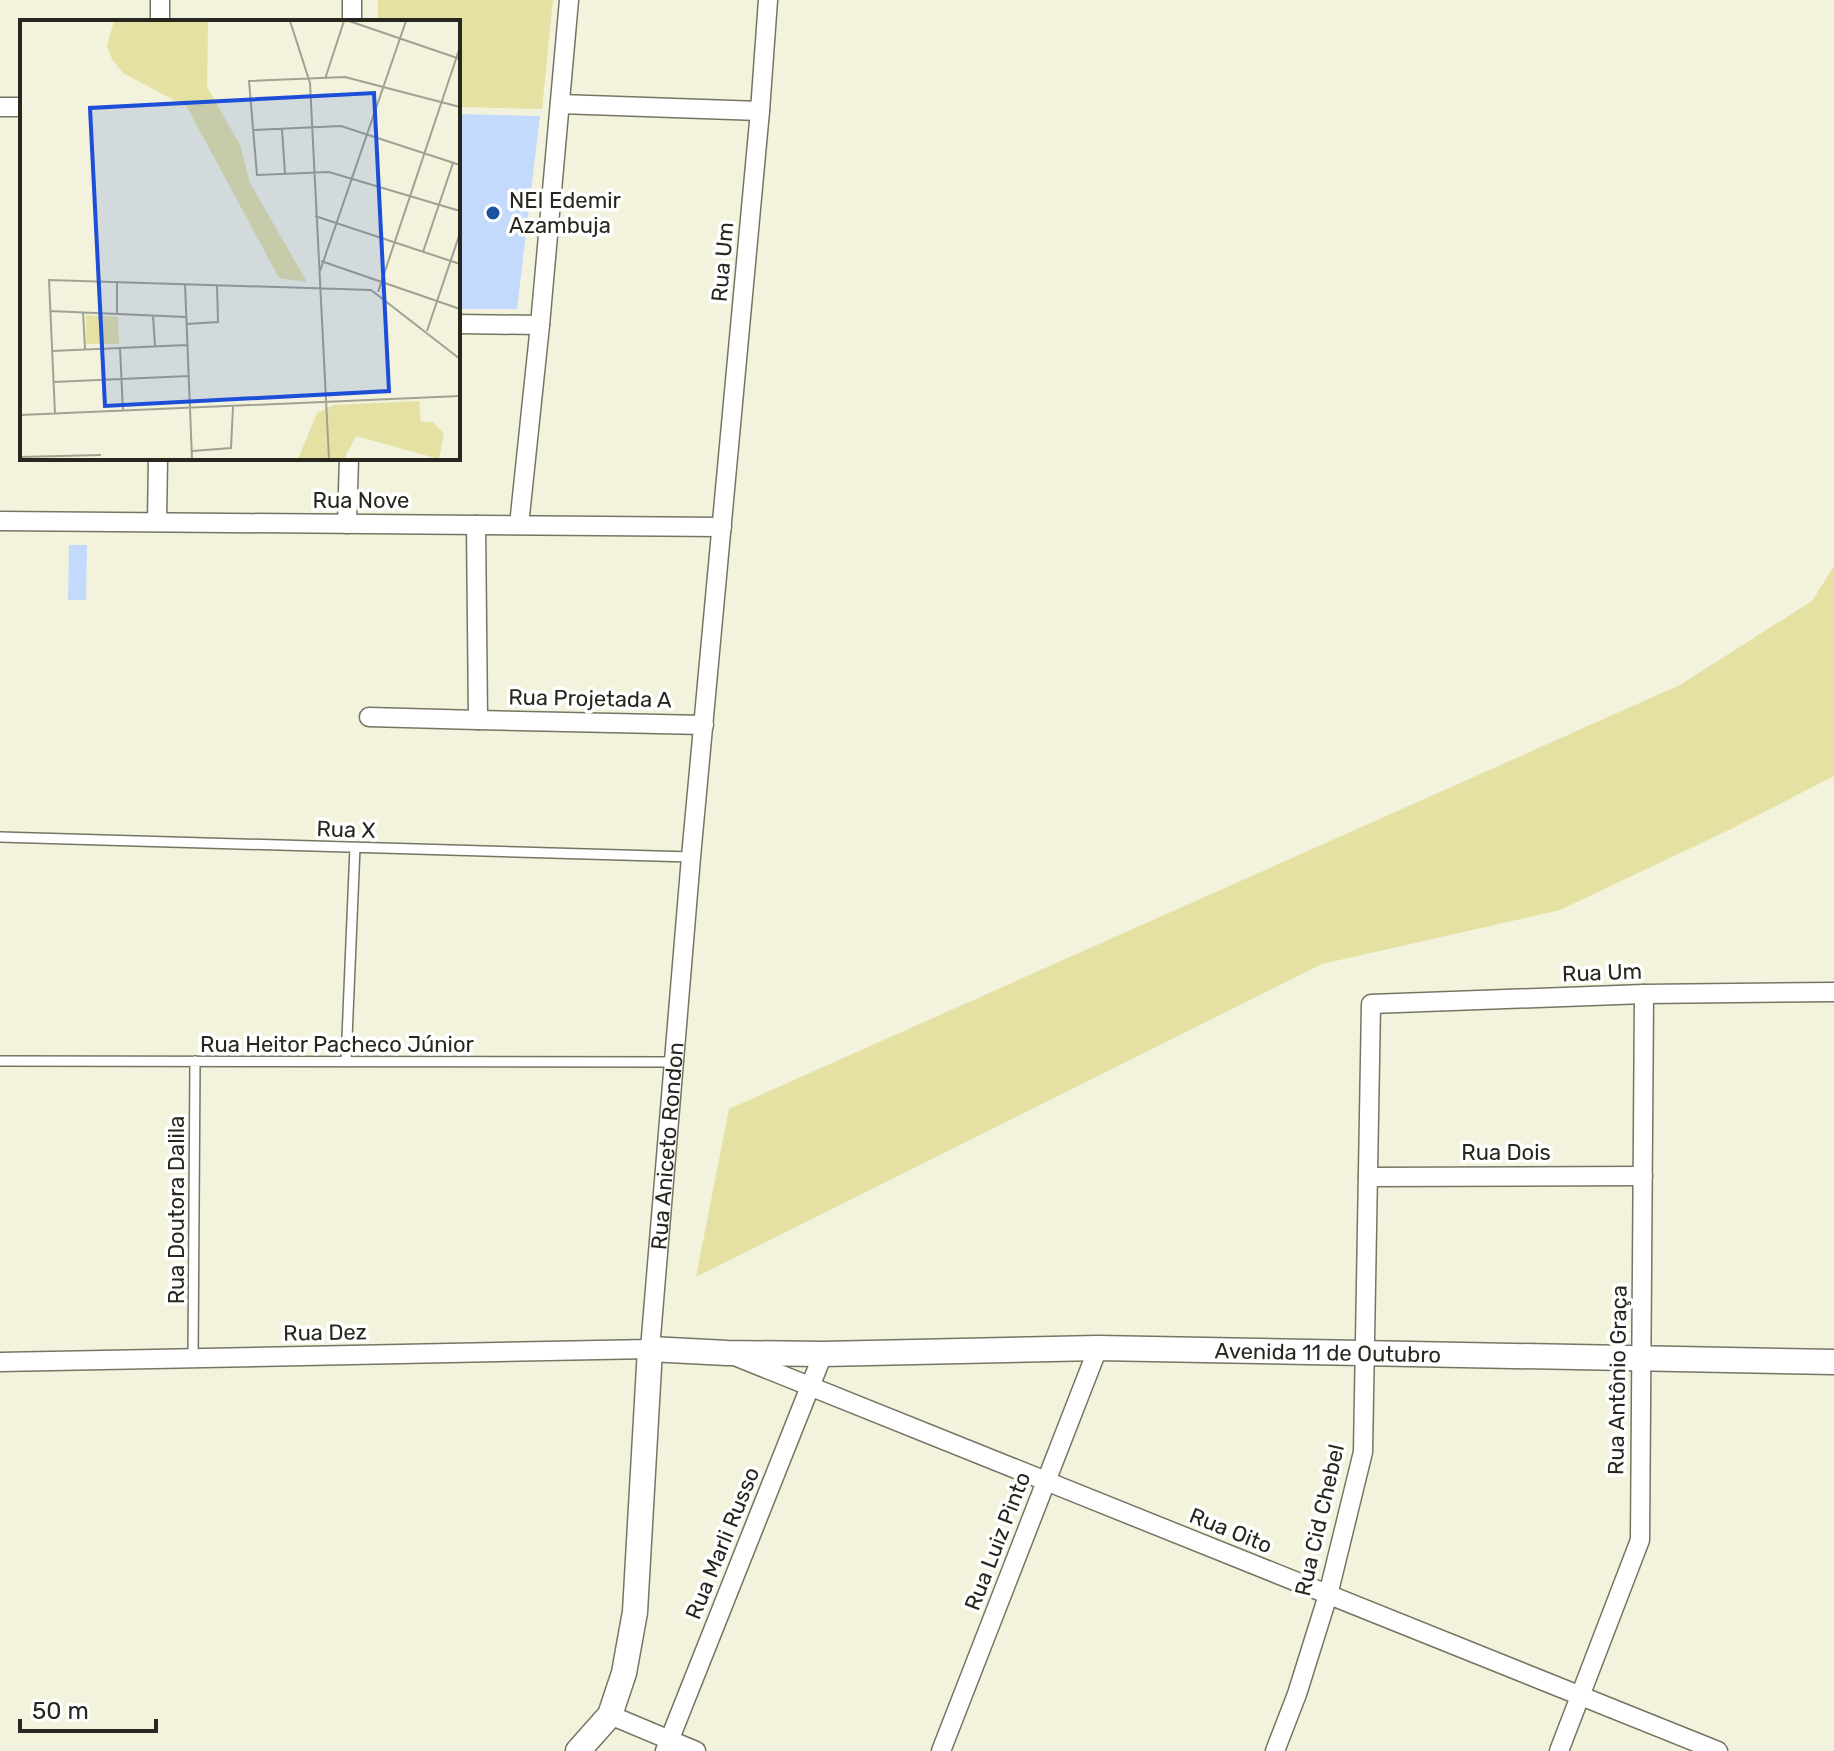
<svg xmlns="http://www.w3.org/2000/svg" width="1834" height="1751" font-family="Rubik,sans-serif">
  <style>
    .green { fill: #e4e1a3 }
    .building { fill: #c4dafd }
    .lines { fill: none; stroke-linecap: round; stroke-linejoin: round }
    .lane-casing { stroke: #767563; stroke-width: 12 }
    .street-casing { stroke: #767563; stroke-width: 21 }
    .secondary-casing { stroke: #767563; stroke-width: 27 }
    .lane { stroke: #fff; stroke-width: 9 }
    .street { stroke: #fff; stroke-width: 18 }
    .secondary { stroke: #fff; stroke-width: 24 }
    .poi-dot { fill: #1c52a4; stroke: #fff; stroke-width: 3 }
    .labels { text-anchor: middle; stroke-width: 7; stroke-linejoin: round; paint-order: stroke }
    .poi-label { font-size: 22px; fill: #27271f; stroke: #fff; text-anchor: start }
    .street-label { font-size: 22px; fill: #27271f; stroke: #fff }
    .inset-road { fill: none; stroke: #a1a191; stroke-width: 2 }
    .view { fill: #1d4ed8; fill-opacity: 0.15; stroke: #1d4ed8; stroke-width: 4 }
    .inset-edge { fill: none; stroke: #27271f; stroke-width: 4 }
  </style>
  <rect width="100%" height="100%" fill="#f2f2dd"/>
  <!-- green -->
  <path class="green" d="M378 0H553L542 109 458 107V22H378Z
    M1834 566V776L1733 828 1560 910 1322 964 696 1277 729 1109 1680 685 1812 601Z"/>
  <!-- building -->
  <path class="building" d="M458 114 540 116 517 309H458Z
    M69 545H87L86 600H68Z"/>
  <g class="lines">
    <!-- lane casing -->
    <g class="lane-casing">
      <path id="lane" d="M0 837 691 857
        M0 1061 674 1062
        M346 1062 355 847
        M193 1358 195 1061"/>
    </g>
    <!-- street casing -->
    <g class="street-casing">
      <g id="street">
        <path d="M352 0V22"/>
        <path d="M160 22V0"/>
        <path d="M560 104 760 111"/>
        <path d="M0 107H22"/>
        <path d="M458 324 540 325"/>
        <path d="M0 521 722 527"/>
        <path d="M157 522 158 458"/>
        <path d="M347 524 349 458"/>
        <path d="M476 525 478 720 704 725"/>
        <path d="M519 525 540 325 569 0"/>
        <path d="M369 717 478 720"/>
        <path d="M1368 1177 1643 1176"/>
        <path d="M737 1357 1718 1751"/>
        <path id="s1" d="M0 1362 650 1349 691 857 760 111 768 0"/>
        <path d="M610 1715 696 1751"/>
        <path d="M665 1751 823 1354"/>
        <path d="M941 1751 1098 1348"/>
        <path d="M1275 1751 1297 1694 1328 1595 1363 1452 1371 1004 1644 994 1834 992"/>
        <path d="M1559 1751 1640 1540 1644 994"/>
      </g>
    </g>
    <!-- secondary casing -->
    <g class="secondary-casing">
      <g id="secondary">
        <path id="s2" d="M578 1751 610 1715 624 1673 635 1612 650 1349 727 1353 823 1354 1098 1348 1834 1362"/>
      </g>
    </g>
    <!-- lane -->
    <use href="#lane" class="lane"/>
    <!-- street -->
    <use href="#street" class="street"/>
    <!-- secondary -->
    <use href="#secondary" class="secondary"/>
  </g>
  <!-- markers -->
  <circle class="poi-dot" cx="493" cy="213" r="8"/>
  <g class="labels">
    <!-- poi labels -->
    <g class="poi-label">
      <text x="509" y="208">NEI Edemir<tspan x="509" dy="25">Azambuja</tspan></text>
    </g>
    <!-- street labels -->
    <g class="street-label">
      <text transform="translate(722 262) rotate(-85)" y="8">Rua Um</text>
      <text x="361" y="508">Rua Nove</text>
      <text transform="translate(590 698) rotate(1)" y="8">Rua Projetada A</text>
      <text transform="translate(346 829) rotate(2)" y="8">Rua X</text>
      <text transform="translate(1602 972) rotate(-2)" y="8">Rua Um</text>
      <text x="337" y="1052">Rua Heitor Pacheco Júnior</text>
      <text dy="8" stroke="none"><textPath href="#s1" startOffset="854">Rua Aniceto Rondon</textPath></text>
      <text x="1506" y="1160">Rua Dois</text>
      <text transform="translate(176 1210) rotate(-90)" y="8">Rua Doutora Dalila</text>
      <text transform="translate(325 1332) rotate(-1)" y="8">Rua Dez</text>
      <text dy="8" stroke="none"><textPath href="#s2" startOffset="1096">Avenida 11 de Outubro</textPath></text>
      <text transform="translate(1617 1380) rotate(-89)" y="8">Rua Antônio Graça</text>
      <text transform="translate(1319 1520) rotate(-77)" y="8">Rua Cid Chebel</text>
      <text transform="translate(1231 1530) rotate(22)" y="8">Rua Oito</text>
      <text transform="translate(997 1541) rotate(-69)" y="8">Rua Luiz Pinto</text>
      <text transform="translate(722 1543) rotate(-68)" y="8">Rua Marli Russo</text>
    </g>
  </g>
  <!-- overview -->
  <g transform="translate(20 20)">
    <rect width="440" height="440" fill="#f2f2dd"/>
    <path d="M94 1H188L187 67 220 125 230 163 287 262 259 258 167 87 103 53 92 39 87 26ZM66 295 98 297 99 324H66ZM399 381 401 402H413L424 414 419 439 336 416 324 439H278L297 393 314 385Z" fill="#e4e1a3"/>
    <path class="inset-road" d="M270 1 290 63 309 439M329 1 440 39M305 59 324 1M440 87 325 57 229 61 237 155 309 152 440 191M262 109 265 154M233 110 321 106 440 145M295 196 440 244M403 232 433 143M301 241 440 289M300 251 386 1M97 261V294M165 264 172 439M358 272 440 27M30 291 166 297M63 292 65 329M133 295 135 326M166 304 198 302 197 265M407 311 440 213M100 328 103 391M32 331 167 325M33 362 169 356M35 394 29 260 351 270 440 339M0 395 440 376M172 431 211 428 213 387M0 437 81 435"/>
    <path class="view" d="M354 73 369 371 85 386 70 88Z"/>
    <rect width="440" height="440" class="inset-edge"/>
  </g>
  <!-- scale -->
  <path d="M20 1719v12h136v-12" fill="none" stroke="#27271f" stroke-width="4"/>
  <text x="32" y="1719" font-size="24" fill="#27271f" stroke="#ffffff" stroke-width="6" paint-order="stroke">50 m</text>
</svg>
